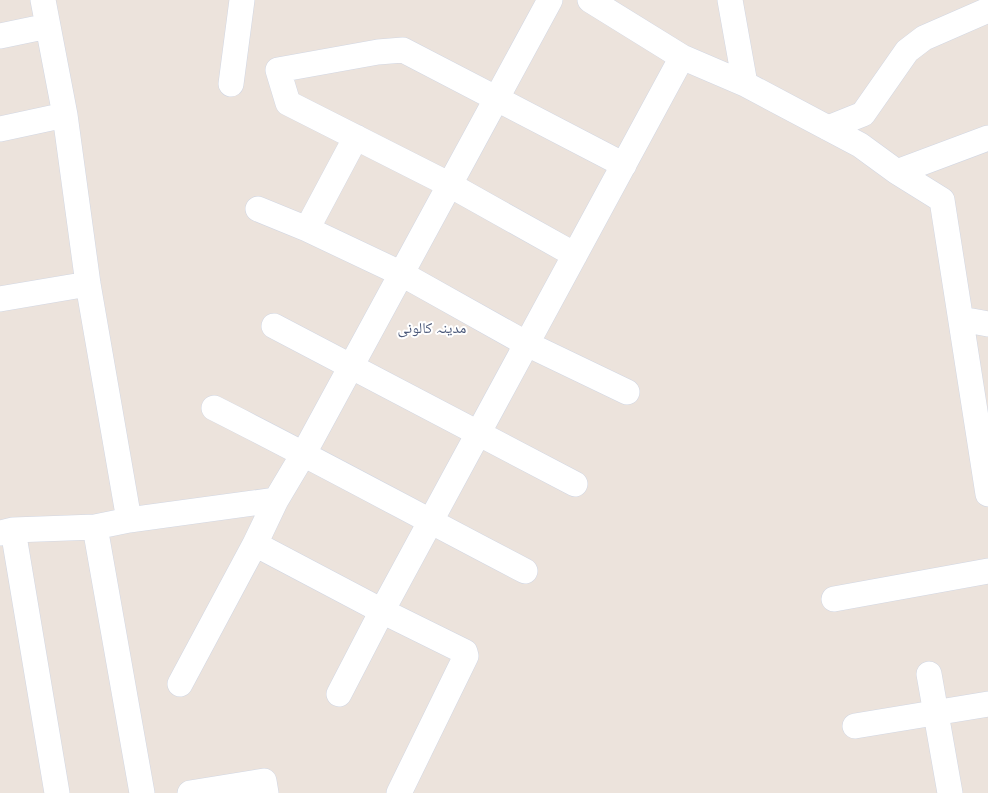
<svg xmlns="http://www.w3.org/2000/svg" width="988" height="793" font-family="'Golos Text','Noto Naskh Arabic',sans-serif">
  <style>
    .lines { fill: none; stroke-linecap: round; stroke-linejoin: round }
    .minor-casing { stroke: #d2d7e3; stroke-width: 26 }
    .minor { stroke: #fff; stroke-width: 25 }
    .labels { text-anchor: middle; stroke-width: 4; stroke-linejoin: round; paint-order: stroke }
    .quarter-label { font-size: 15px; fill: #4b597a; stroke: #fff }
  </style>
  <rect width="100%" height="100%" fill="#ece3dc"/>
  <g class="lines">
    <!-- minor casing -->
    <g class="minor-casing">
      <path id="minor" d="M43 0 65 115 88 284 129 520
        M590 0 682 57 745 84 860 145 897 172 942 200 988 494
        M730 0 745 84
        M0 36 48 26
        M231 84 242 0
        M828 128 863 114 907 51 924 38 988 10
        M0 129 65 115
        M897 172 988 138
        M258 209 307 229 402 274 527 344 627 392
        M307 229 356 137
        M575 255 450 185 288 103 278 70 378 52 403 50 624 165
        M0 299 88 284
        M961 319 988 324
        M274 326 575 484
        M214 408C319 461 421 517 525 571
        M95 527 142 793
        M13 530 57 793
        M0 533 13 530 95 527 129 520 276 500
        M255 544 382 611 465 652 466 656 399 793
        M834 599 988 571
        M929 674 950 793
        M180 684 255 544 276 500 304 453 550 0
        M339 694 382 611 682 57
        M855 726 988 704
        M190 793 264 781 266 793"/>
    </g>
    <!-- minor -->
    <use href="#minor" class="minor"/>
  </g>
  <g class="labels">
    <!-- quarter labels -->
    <g class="quarter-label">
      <text x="432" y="333">مدینہ کالونی</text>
    </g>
  </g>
</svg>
